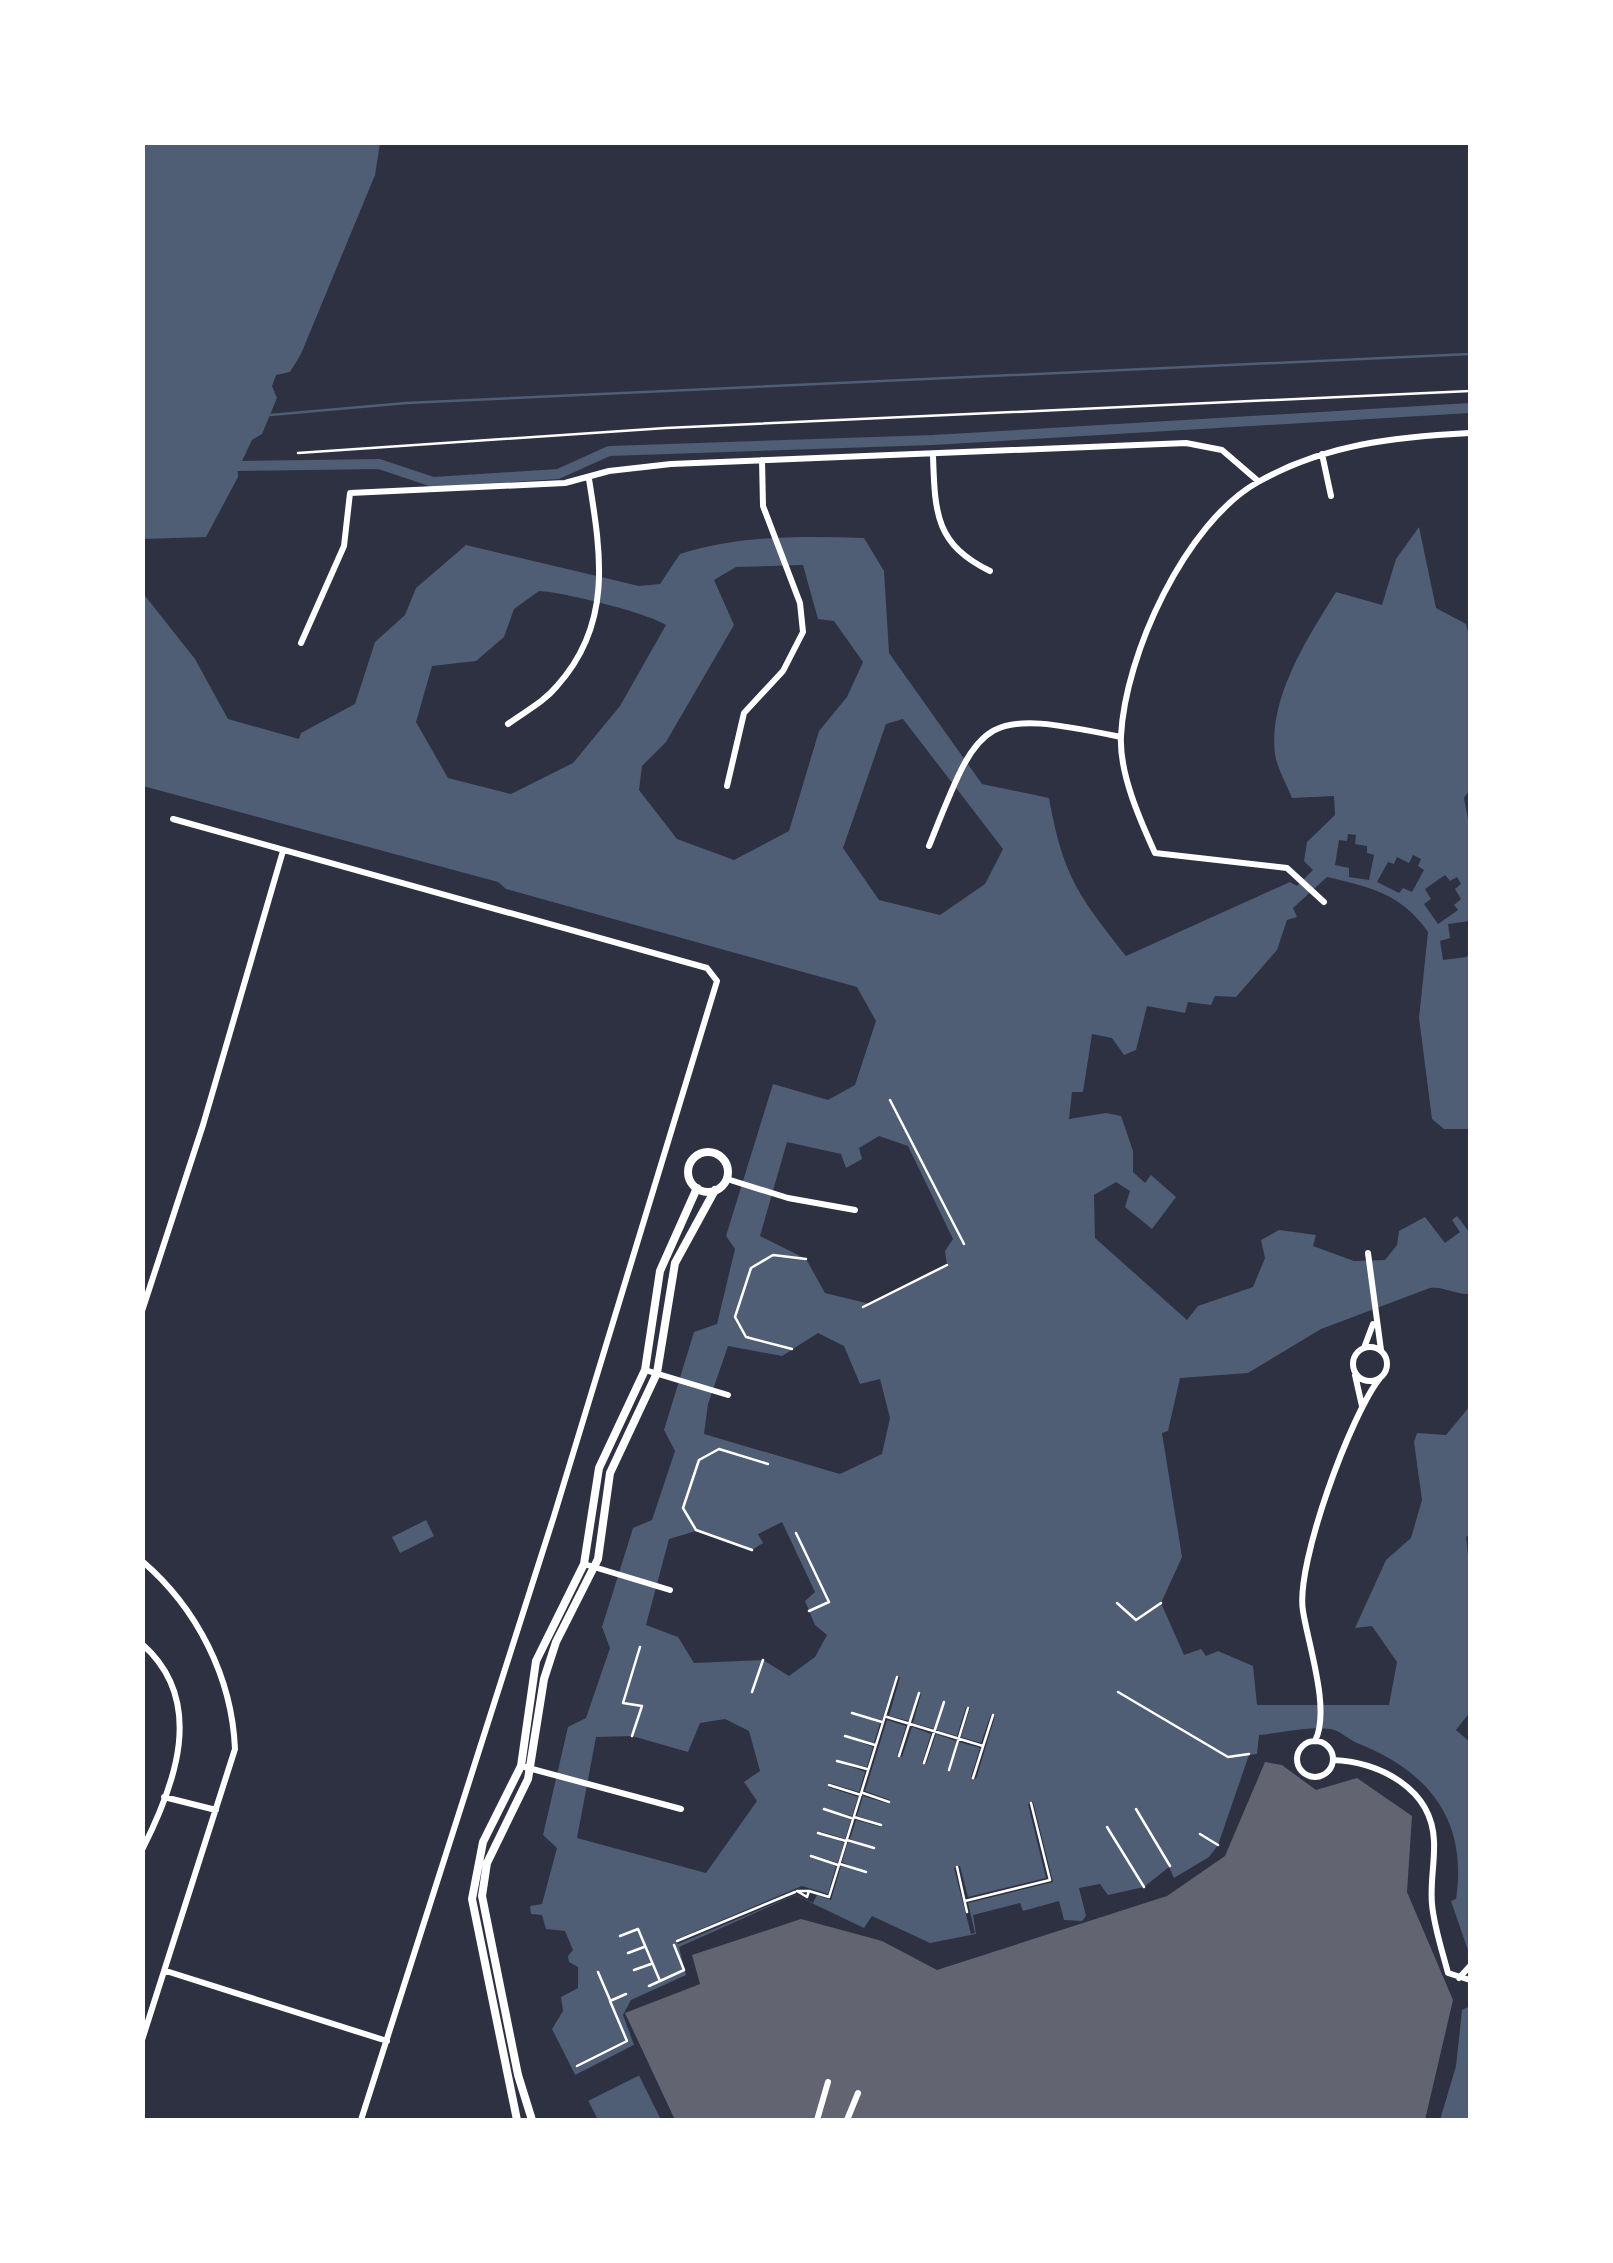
<svg xmlns="http://www.w3.org/2000/svg" width="1613" height="2263" font-family="Literata,serif">
  <style>
    .water { fill: #4f5d75; fill-rule: evenodd }
    .pier { fill: #2d3142 }
    .lines { fill: none; stroke-linecap: round; stroke-linejoin: round }
    .stream { stroke: #4f5d75; stroke-width: 2.5 }
    .canal { stroke: #4f5d75; stroke-width: 10 }
    .building { fill: #626471 }
    .path { stroke: #fff; stroke-width: 2.5 }
    .service { stroke: #fff; stroke-width: 2.5 }
    .minor { stroke: #fff; stroke-width: 6 }
    .tertiary { stroke: #fff; stroke-width: 8 }
  </style>
  <rect width="100%" height="100%" fill="#2d3142"/>
  <!-- water -->
  <path class="water" d="M142 143H380L375 175 301 354 290 372 276 375 272 386 277 398 262 434 252 440 242 461 237 462 238 477 206 537 143 539Z
    M1419 527 1436 608 1466 624 1470 641V789L1464 798 1470 830V921L1448 924 1450 938 1440 941 1443 960 1467 957 1470 950V1129H1444L1432 1119 1419 1018 1428 932C1402 894 1370 887 1327 877L1293 908 1297 917 1287 920 1277 950 1236 997 1215 996 1211 1005 1188 1002 1185 1013 1147 1006 1136 1050 1124 1055 1112 1038 1092 1034 1083 1092H1072L1069 1119 1106 1113 1121 1116 1133 1151V1172L1145 1183 1151 1175 1176 1197 1152 1229 1125 1207 1130 1191 1116 1182 1094 1195 1095 1238 1187 1320 1198 1306 1253 1287 1265 1258 1261 1240 1279 1230 1316 1235 1313 1246 1354 1261 1385 1260 1397 1245 1399 1231 1425 1217 1445 1243 1460 1232 1452 1220 1457 1216 1470 1233V1294C1455 1295 1444 1286 1430 1288L1321 1329 1248 1373 1180 1378 1168 1431 1162 1433 1182 1557 1161 1603 1184 1655 1201 1649 1206 1656 1218 1651 1253 1666 1257 1705H1389L1397 1662 1372 1626 1355 1628 1386 1560 1411 1538 1422 1500 1414 1442 1417 1433 1446 1435 1470 1406V1534L1466 1537 1470 1574V1712L1456 1730 1470 1742V1956L1451 1901 1456 1899C1468 1819 1428 1771 1357 1743 1348 1739 1339 1730 1330 1729 1308 1726 1281 1733 1259 1735L1257 1754 1249 1755 1218 1845 1209 1857 1174 1878 1169 1867 1144 1887 1108 1895 1100 1884 1079 1888 1086 1916 1082 1921 1064 1920 1059 1901 1023 1911 1020 1903 973 1915 976 1934 930 1943 872 1916 864 1928 795 1895 679 1947 686 1975 631 2000 623 2015 634 2045 626 2049 661 2120H598L552 2029 563 2011 561 1997 578 1988V1967L569 1962 568 1956 573 1950 565 1931 546 1929 542 1915 531 1914 530 1906 542 1904 557 1848 543 1835 568 1727 586 1718 610 1648 602 1627 633 1528 652 1520 675 1451 664 1430 694 1332 717 1324 735 1249 726 1236 773 1084 828 1100 855 1085 876 1021 857 987 506 889 498 882 143 786 142 592 195 659 228 719 299 739 301 733 355 704 375 642 405 615 416 588 466 545 639 586 660 584 680 554C741 535 801 536 864 538L884 571 889 653 982 784 1049 798C1063 876 1078 895 1126 956L1290 882 1297 886 1313 870 1304 861 1307 842 1335 815 1334 796 1292 798C1287 785 1277 768 1275 754 1268 698 1308 637 1336 592L1382 605 1396 559ZM803 565 818 619 834 621 863 662 847 697 819 731 789 831 734 860 677 839 639 790 642 766 666 742 734 625 714 580 736 567ZM539 591C563 592 648 613 666 625L620 706 573 763 511 794 448 778 416 722 432 666 476 661 504 637 514 609ZM903 719 1003 849 985 884 940 915 879 900 843 848 886 724ZM1348 834 1356 835 1355 844 1367 846V853L1374 855 1369 880 1349 877V868L1335 865 1339 840 1347 841ZM1413 855 1421 859 1418 866 1424 870 1412 892 1403 888 1399 893 1377 882 1388 862 1394 864 1397 857 1409 863ZM1445 875 1450 881 1457 877 1461 884 1455 889 1461 899 1454 905 1458 910 1438 924 1424 904 1431 899 1425 889ZM879 1136 908 1146 953 1239 945 1251 947 1265 870 1304 825 1293 806 1259 760 1236 787 1142 841 1154 846 1168 862 1159 859 1148ZM818 1333 844 1346 860 1384 880 1379 890 1418 882 1454 840 1474 704 1434 708 1404 728 1346 782 1356ZM782 1522 815 1592 805 1601 815 1625 827 1635 815 1657 789 1676 763 1660 694 1663 678 1637 646 1625 669 1539 696 1531 752 1550 763 1543 758 1534ZM725 1719 749 1731 760 1771 744 1782 757 1801 706 1873 577 1838 596 1737 632 1736 688 1752 700 1723Z
    M426 1520 434 1536 400 1553 392 1537Z
    M1470 2006V2120H1440L1456 2066 1462 2010Z"/>
  <!-- pier -->
  <path class="pier" d="M896 1676 900 1677 889 1716 909 1721 918 1693 921 1694 913 1723 934 1729 944 1702 936 1730 957 1736 966 1707 970 1708 961 1737 981 1743 991 1714 995 1716 976 1779 971 1777 980 1748 959 1742 950 1770 956 1741 936 1734 926 1764 922 1763 931 1734 912 1727 902 1757 897 1756 906 1726 887 1720 865 1791 890 1800 889 1804 863 1796 857 1816 882 1824 881 1827 856 1820 850 1839 874 1848 848 1842 842 1862 866 1873 841 1866 831 1900 817 1895 813 1903 795 1895 678 1944 675 1940 802 1886 828 1894 836 1866 812 1855 838 1863 844 1843 819 1831 845 1839 851 1820 824 1809 852 1816 858 1797 828 1787 829 1783 859 1792 865 1772 837 1761 867 1767 873 1747 845 1736 874 1743 880 1723 852 1713 882 1720Z
    M1033 1802 1053 1882 968 1903 975 1933 971 1934 954 1868 960 1866 968 1897 1046 1878 1028 1804Z
    M634 2045 644 2073 584 2103 571 2077Z"/>
  <g class="lines">
    <!-- stream -->
    <path class="stream" d="M270 415 406 403 1470 354"/>
    <!-- canal -->
    <path class="canal" d="M236 466 379 464 433 482 558 474 609 451 933 440 1470 408"/>
  </g>
  <!-- building -->
  <path class="building" d="M1265 1762 1282 1765 1316 1790 1357 1778 1412 1816 1407 1892 1453 2000 1425 2120H675L625 2013 700 1984 692 1955 801 1919 882 1941 937 1970 1167 1896 1225 1856Z"/>
  <g class="lines">
    <!-- path -->
    <path class="path" d="M890 1100 964 1244
      M863 1307 947 1265
      M792 1349 746 1337 735 1317 751 1268 773 1255 806 1259
      M796 1533 829 1602 809 1611
      M752 1550 696 1530 683 1508 699 1460 719 1449 768 1464
      M1117 1603 1136 1620 1161 1603
      M752 1692 763 1660
      M1118 1692 1228 1757 1249 1754
      M852 1713 882 1722
      M887 1717 983 1746
      M632 1736 642 1706 623 1703 640 1647
      M845 1736 875 1745
      M899 1756 919 1693
      M837 1761 867 1769
      M924 1763 944 1702
      M949 1770 968 1708
      M973 1778 993 1715
      M829 1785 861 1795
      M863 1793 889 1802
      M824 1809 851 1818
      M1136 1809 1170 1866
      M854 1817 881 1825
      M1107 1827 1144 1887
      M818 1833 846 1841
      M1200 1834 1218 1845
      M847 1840 874 1848
      M811 1856 838 1865
      M840 1864 866 1872
      M957 1867 967 1912
      M809 1891H797L807 1897 809 1891 829 1897 897 1677
      M965 1901 1050 1880 1031 1803
      M620 1936 638 1929 660 1981
      M677 1941 795 1892
      M628 1953 644 1947
      M634 1970 651 1964
      M598 1972 610 2000
      M649 1986 684 1970 674 1945
      M577 2066 627 2041 610 2001 626 1994"/>
    <!-- service -->
    <path class="service" d="M298 453 666 428 1470 391"/>
    <!-- minor -->
    <path class="minor" d="M1322 454 1331 496
      M933 456C935 513 935 544 990 571
      M301 643 344 546 350 493 565 483 609 471 671 464 1186 443 1222 450 1258 481
      M508 724C524 712 544 702 557 686 613 624 601 554 589 479
      M727 786 744 713 783 671 803 632 800 603 763 506 762 460
      M173 819 707 968 717 981 554 1516 361 2120
      M929 846C981 716 980 708 1121 737
      M1324 902 1287 868 1155 853C1140 820 1119 773 1121 736 1125 655 1185 523 1258 482 1325 444 1395 437 1470 433
      M727 1179 788 1198 855 1210
      M1368 1253 1381 1350
      M142 1311 203 1125 283 851
      M1353 1364a17 17 0 1 1 34 0a17 17 0 1 1-34 0Z
      M1364 1348 1373 1324
      M645 1370 728 1395
      M1355 1375 1362 1406
      M142 1561C197 1608 232 1677 235 1749L142 2040
      M584 1564 670 1590
      M142 1644C207 1701 175 1785 142 1850
      M1297 1759a18 18 0 1 1 36 0a18 18 0 1 1-36 0Z
      M1315 1741C1331 1710 1308 1644 1303 1611 1295 1565 1351 1414 1380 1378
      M1333 1760C1379 1762 1432 1788 1434 1841 1435 1862 1430 1883 1432 1904 1434 1927 1442 1950 1448 1973L1470 1980
      M521 1766 681 1809
      M164 1797 216 1810
      M166 1971 387 2041
      M1459 1978 1470 1966
      M817 2120 828 2082
      M847 2120 858 2093"/>
    <!-- tertiary -->
    <path class="tertiary" d="M688 1172a20 20 0 1 1 40 0a20 20 0 1 1-40 0Z
      M517 2120 472 1899 483 1842 521 1766 536 1661 584 1564 599 1468 645 1370 660 1271 697 1188
      M532 2120 518 2075 482 1896 487 1863 528 1779 544 1679 556 1642 598 1559 610 1473 657 1373 675 1263 715 1190"/>
  </g>
  <!-- border -->
  <rect width="1613" height="2263" fill="none" stroke="#ffffff" stroke-width="290"/>
</svg>
